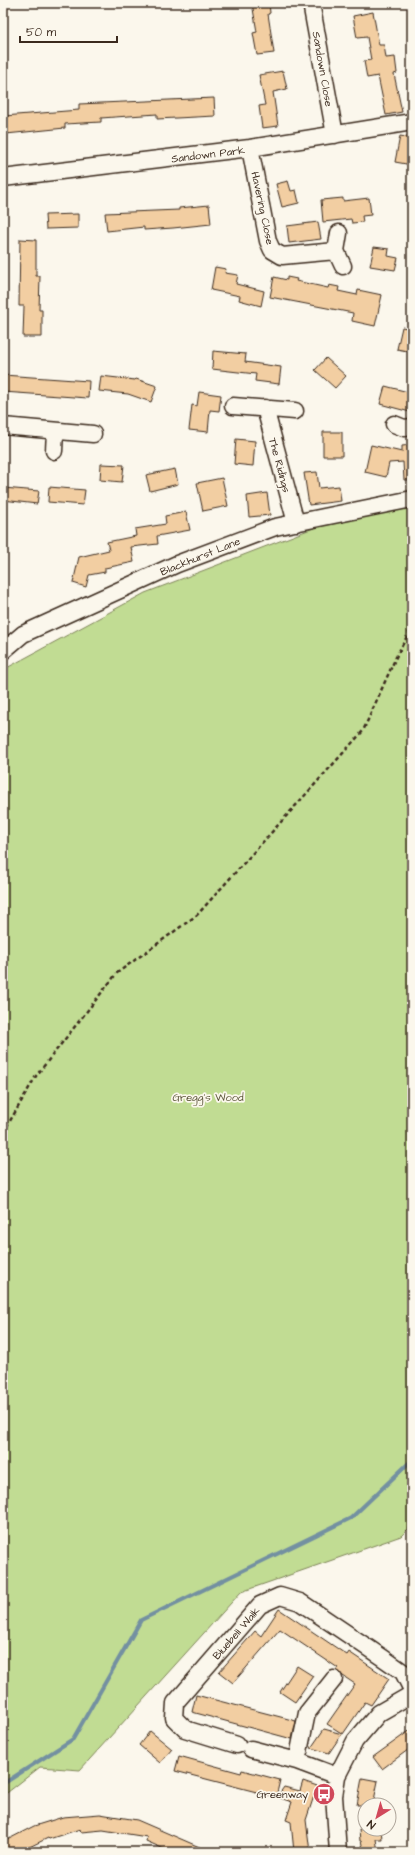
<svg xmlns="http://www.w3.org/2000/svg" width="415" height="1855" font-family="'Architects Daughter',sans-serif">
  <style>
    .green { fill: #c1dc93; stroke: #7e8358 }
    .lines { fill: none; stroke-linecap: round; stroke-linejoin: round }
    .stream { stroke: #7390a1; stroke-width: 4 }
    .building { fill: #f2cea2; stroke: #3b2a1e }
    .minor-casing { stroke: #3b2a1e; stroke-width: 19 }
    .path { stroke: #3b2a1e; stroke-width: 2.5; stroke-dasharray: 4 3; stroke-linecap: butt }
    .minor { stroke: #fbf7ec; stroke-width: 16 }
    .labels { text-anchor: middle; stroke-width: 3.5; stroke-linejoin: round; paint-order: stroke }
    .street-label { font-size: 11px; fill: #3b2a1e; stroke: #fbf7ec }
    .park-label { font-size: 11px; fill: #5c563b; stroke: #fbf7ec }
    .poi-label { font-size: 11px; fill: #3b2a1e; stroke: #fbf7ec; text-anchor: end }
  </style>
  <rect width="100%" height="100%" fill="#fbf7ec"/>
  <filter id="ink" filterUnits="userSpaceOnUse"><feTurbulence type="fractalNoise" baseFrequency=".025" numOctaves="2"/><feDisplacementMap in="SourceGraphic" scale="8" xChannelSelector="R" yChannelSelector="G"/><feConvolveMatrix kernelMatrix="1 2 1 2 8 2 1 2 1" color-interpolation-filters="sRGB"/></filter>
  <g filter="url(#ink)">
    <!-- green -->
    <path class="green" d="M412 490V1525L401 1536 241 1592 80 1770 40 1767 3 1796V670L145 593Z"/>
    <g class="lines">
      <!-- stream -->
      <path class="stream" d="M3 1784 73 1739 141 1620 351 1518 412 1460"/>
    </g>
    <!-- building -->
    <path class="building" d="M252 3H269L270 13 268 14 274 53 257 55 253 33 257 32Z
      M373 12 379 45H384L386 58 395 57 397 73 394 74 402 112 386 115 378 76 367 78 364 61 371 60 367 37 357 38 353 16Z
      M283 71 287 89 273 92 278 126 262 128 259 106 265 105 259 75Z
      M214 98 215 116 157 119V114L101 118V122L65 124V128L6 134 4 116 79 110V104Z
      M400 136 412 138V165L395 162Z
      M288 181 291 191 296 190 299 203 282 207 276 184Z
      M343 198V201L369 198 371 215 362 216 363 222 352 223 351 219 323 222 321 200Z
      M209 205 211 224 173 228 144 230V227L107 231 105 213 179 210V208Z
      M78 214V228L46 229 45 215Z
      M318 222 321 239 289 243 287 226Z
      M20 239 36 240V276H40L39 310H42V337H23L24 306H19Z
      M374 247 389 249 388 256 398 258 395 270 370 266Z
      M215 267 226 269 225 273 238 275 236 284 264 291 261 306 239 300 240 296 211 290Z
      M274 277 287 280V277L297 279 296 281 328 288 329 285 339 287 338 291 357 295 358 290 382 295 375 326 352 321 353 313 270 297Z
      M402 327 412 329V352L397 349Z
      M213 351 246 354 245 362 281 367 279 384 255 381 256 374 212 369Z
      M326 358 346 376 335 388 315 370Z
      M3 375 89 381 88 398 3 392Z
      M101 376 135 380 136 379 157 386 151 402 128 394 99 391Z
      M385 386 412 393 410 412 380 404Z
      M199 392 221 395 219 411 210 410 208 432 189 430 192 405 197 406Z
      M323 432H342V456H323Z
      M236 439 255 441 253 466 234 464Z
      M371 445 402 452V446L412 445V480H404L403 462 389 463 386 477 365 472Z
      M101 464 124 465 122 482 100 480Z
      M175 469 178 484 150 491 146 475Z
      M317 472 319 488 339 486 341 501 309 505 304 473Z
      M222 478 228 506 203 511 197 483Z
      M49 487 85 490 83 505 48 502Z
      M3 488 39 491 37 504 3 500Z
      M267 493 270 515 249 517 247 496Z
      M186 512 190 530 157 536 158 544 131 547 134 562 105 568V572L89 575 86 587 73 583 79 557 109 550 107 542 136 536 135 529 166 524 165 516Z
      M279 1609 347 1655 349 1652 389 1679 371 1705 365 1702 343 1734 327 1724 355 1684 343 1676 337 1670 338 1668 280 1629 233 1683 219 1672 255 1631 261 1636Z
      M297 1666 313 1676 295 1702 280 1692Z
      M196 1695 296 1721 292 1739 192 1712Z
      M324 1729 342 1734 329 1753 311 1748Z
      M412 1729V1747L382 1769 373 1757Z
      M150 1731 172 1749 160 1763 139 1745Z
      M179 1756 241 1773 242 1770 280 1780 276 1797 175 1771Z
      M362 1778 378 1781 373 1805H357Z
      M303 1781 320 1787 317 1797 314 1796 306 1820 310 1852H294L291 1822 286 1820 292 1802 277 1797 284 1787 300 1791Z
      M100 1814 137 1820 211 1852H171L146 1841 147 1837 103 1830 81 1832 80 1829 49 1839 48 1838 19 1852H3V1842L34 1826 63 1817Z
      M359 1829H381L382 1839H376L378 1852H364L361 1841H360Z"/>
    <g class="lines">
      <!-- minor casing -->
      <g class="minor-casing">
        <path id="minor" d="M311 3 335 135
          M250 148 268 241 272 250 282 256 336 251 339 233
          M3 178 250 148 412 122
          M336 251 343 266
          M233 406 295 411
          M265 408 296 523
          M394 424 404 428 412 427
          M3 426 93 434
          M54 451 55 431
          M3 651 23 634 177 564 275 527 412 499
          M237 1745 185 1729 174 1718 175 1703 260 1605 280 1596 300 1602 383 1658 403 1672 412 1690
          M251 1749 297 1761 337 1776
          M297 1761 307 1713 334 1679
          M338 1852 334 1796 337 1776 355 1741 379 1713 412 1694"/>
      </g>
      <!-- path -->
      <path class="path" d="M3 1133 36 1076 117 973 197 915 363 731 396 657 412 627"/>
      <!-- minor -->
      <use href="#minor" class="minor"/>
    </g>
  </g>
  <!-- icons -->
  <defs>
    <g id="bus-disc" transform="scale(1.15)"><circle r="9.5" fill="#d1495b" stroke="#fbf7ec"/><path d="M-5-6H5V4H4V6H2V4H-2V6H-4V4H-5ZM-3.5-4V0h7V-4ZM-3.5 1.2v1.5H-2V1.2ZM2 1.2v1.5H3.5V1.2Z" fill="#fff"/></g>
  </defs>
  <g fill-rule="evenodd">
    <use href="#bus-disc" x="324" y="1794"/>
  </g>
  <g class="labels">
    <!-- street labels -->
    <g class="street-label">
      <text transform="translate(323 69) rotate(80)" y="4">Sandown Close</text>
      <text transform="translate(208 154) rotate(-7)" y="4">Sandown Park</text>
      <text transform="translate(263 208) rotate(78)" y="4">Havering Close</text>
      <text transform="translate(280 465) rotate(75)" y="4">The Ridings</text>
      <text transform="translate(200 556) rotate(-22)" y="4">Blackhurst Lane</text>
      <text transform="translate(236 1633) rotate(-49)" y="4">Bluebell Walk</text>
    </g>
    <!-- park labels -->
    <g class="park-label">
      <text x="208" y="1101">Gregg's Wood</text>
    </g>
    <!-- poi labels -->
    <g class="poi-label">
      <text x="308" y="1798">Greenway</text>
    </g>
  </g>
  <!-- margin -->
  <rect width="415" height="1855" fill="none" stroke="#fbf7ec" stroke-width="16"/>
  <rect x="8" y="8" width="399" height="1839" fill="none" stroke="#3b2a1e" stroke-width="1.5" filter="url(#ink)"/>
  <!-- north arrow -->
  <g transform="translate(377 1817) rotate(217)"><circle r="19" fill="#fbf7ec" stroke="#aea59a"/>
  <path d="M0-3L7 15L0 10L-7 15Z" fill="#d1495b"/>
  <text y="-6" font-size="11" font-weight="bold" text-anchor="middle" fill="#3b2a1e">N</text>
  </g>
  <!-- scale -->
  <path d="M20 36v6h97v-6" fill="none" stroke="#3b2a1e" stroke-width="2"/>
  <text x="26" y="36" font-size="12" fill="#3b2a1e" stroke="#fbf7ec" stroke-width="3" paint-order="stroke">50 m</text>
</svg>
